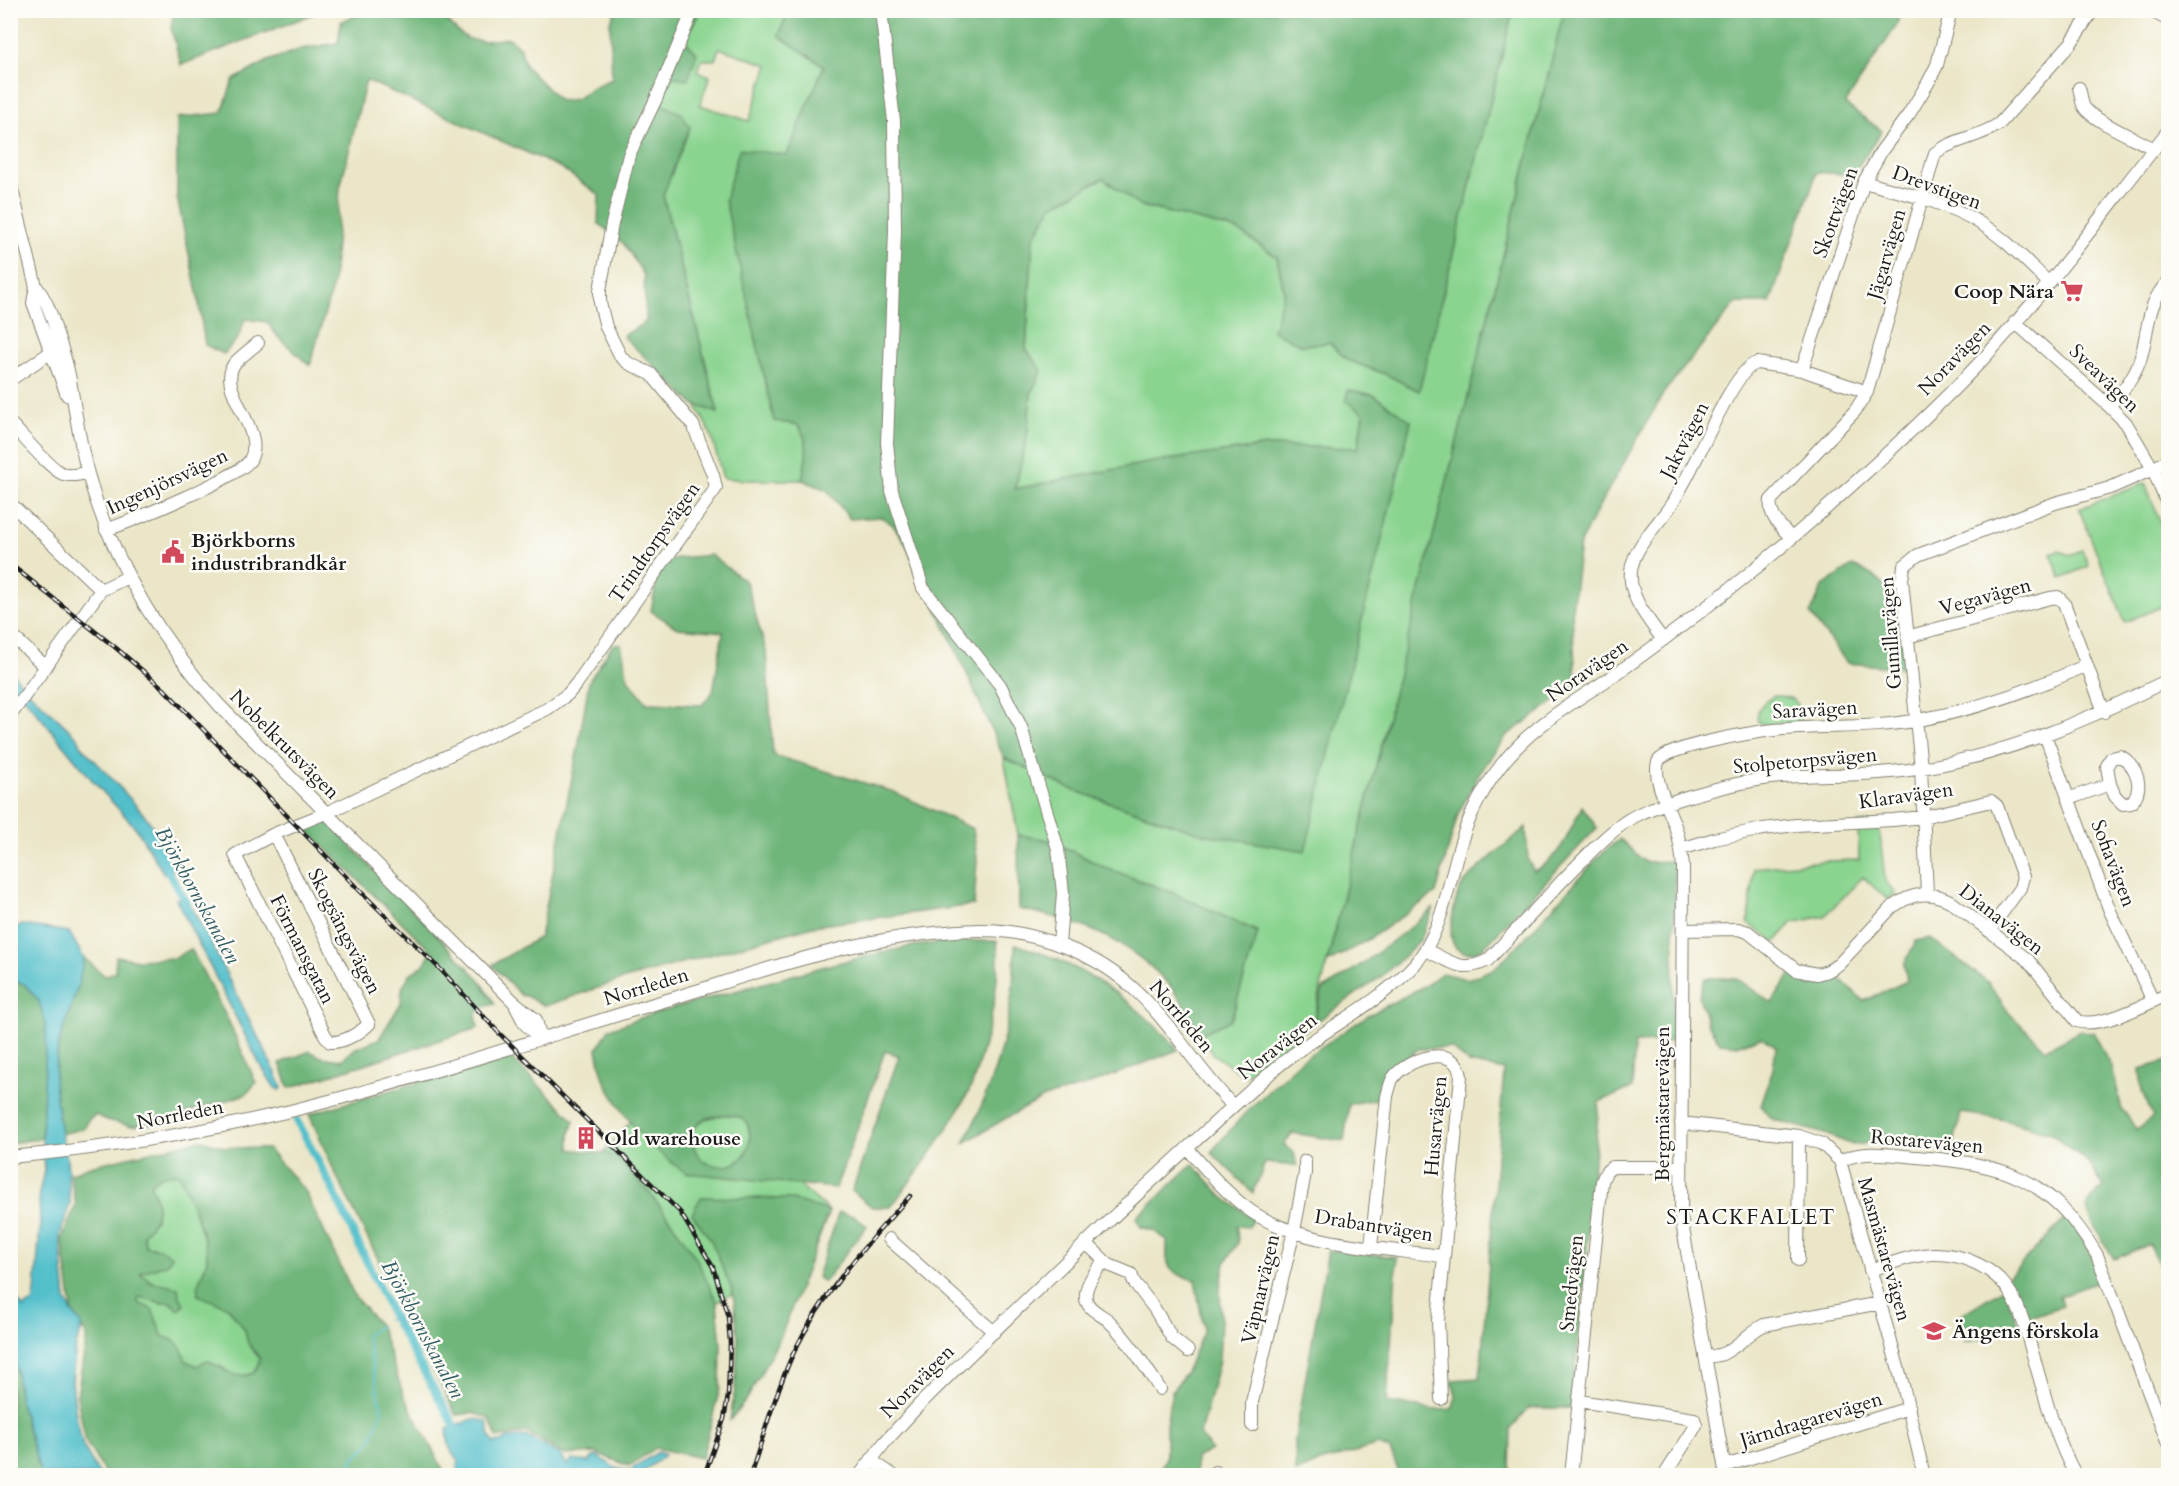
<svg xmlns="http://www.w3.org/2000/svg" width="2179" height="1486" font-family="Cardo,serif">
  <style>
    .green { fill: #8ad490; stroke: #537856; stroke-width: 1.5; fill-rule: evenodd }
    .forest { fill: #6fb67a; stroke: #46694b; stroke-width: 1.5; fill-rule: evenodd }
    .water { fill: #52bfcb; stroke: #376e74; stroke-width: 1.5 }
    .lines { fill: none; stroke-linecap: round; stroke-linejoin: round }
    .stream { stroke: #52bfcb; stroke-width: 2 }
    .canal { stroke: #52bfcb; stroke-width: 8 }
    .minor-casing { stroke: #848172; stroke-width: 14 }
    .minor { stroke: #fff; stroke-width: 12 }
    .rail-casing { stroke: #1c1c1c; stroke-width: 4.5 }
    .rail { stroke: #fdfcf7; stroke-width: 2; stroke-dasharray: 7; stroke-linecap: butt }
    .labels { text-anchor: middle; stroke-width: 5; stroke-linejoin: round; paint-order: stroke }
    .street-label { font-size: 20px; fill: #1c1c1c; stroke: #fdfcf7 }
    .poi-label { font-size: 20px; font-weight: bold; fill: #1c1c1c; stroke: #fdfcf7; text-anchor: start }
    .water-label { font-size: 21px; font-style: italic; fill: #325d62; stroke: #fdfcf7 }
    .neighbourhood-label { font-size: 21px; letter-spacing: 1.5px; fill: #1c1c1c; stroke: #fdfcf7 }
  </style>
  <rect width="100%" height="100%" fill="#fdfcf7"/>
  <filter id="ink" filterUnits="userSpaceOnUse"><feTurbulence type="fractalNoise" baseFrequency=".0167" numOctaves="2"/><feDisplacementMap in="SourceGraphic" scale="12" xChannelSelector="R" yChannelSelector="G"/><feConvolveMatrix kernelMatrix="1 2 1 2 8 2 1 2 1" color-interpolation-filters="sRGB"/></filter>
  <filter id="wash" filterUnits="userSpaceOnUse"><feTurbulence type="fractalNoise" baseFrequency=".008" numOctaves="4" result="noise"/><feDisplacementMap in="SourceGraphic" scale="24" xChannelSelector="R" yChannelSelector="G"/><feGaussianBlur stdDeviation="1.35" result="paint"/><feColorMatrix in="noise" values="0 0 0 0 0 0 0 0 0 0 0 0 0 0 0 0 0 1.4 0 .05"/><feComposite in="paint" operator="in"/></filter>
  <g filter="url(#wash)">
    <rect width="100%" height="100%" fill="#ebe6c8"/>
    <!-- green -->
    <path class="green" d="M700 11H788L779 36 824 66 787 155 798 425C811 443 806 459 802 480H744L723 478 711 435 696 405 718 412 663 195 690 127 658 103 672 77 685 41ZM719 48 768 65 749 121 700 105 710 76 697 71 701 60H715Z
      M1513 11H1564L1327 963 1314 1018 1319 1020 1244 1076 1213 1054 1200 1034 1231 1020 1258 932 1171 892 1106 868 1049 840 1018 835 1004 758 1073 790 1203 834 1411 421 1347 401 1363 412 1358 448 1267 446 1152 462 1015 489 1027 437 1031 393 1042 371 1026 349 1033 238 1052 206 1103 178 1138 205 1237 230 1277 257 1284 291 1301 345 1330 343 1347 360 1385 374 1419 391Z
      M2145 483 2168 542V604L2125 622 2079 509Z
      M2060 550 2069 555 2082 550 2089 566 2061 578 2051 554Z
      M1775 696C1792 696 1802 701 1801 719L1799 722 1765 725 1758 722C1755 709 1764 701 1775 696Z
      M1858 823H1879L1885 882 1896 892 1888 900 1863 877 1825 916 1792 923 1775 942 1748 924 1754 868 1824 861 1859 860Z
      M724 1115C746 1116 749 1119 750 1141L829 1211 815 1249 717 1302 676 1303 586 1174 630 1122 691 1133C699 1119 708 1117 724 1115Z
      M178 1173C186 1189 209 1243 207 1259 206 1272 196 1281 198 1295L228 1307 245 1330 248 1343 260 1359 255 1372 246 1376H234L220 1366H197L186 1361 163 1338 158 1326 138 1303V1297L153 1299 162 1304 171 1285 152 1282 140 1272 166 1264 172 1257 161 1249 146 1246 143 1235C146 1230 153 1224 155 1219 160 1208 155 1193 150 1184L163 1174Z"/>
    <!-- forest -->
    <path class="forest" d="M174 11V10L321 11 181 65 171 28Z
      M364 11H439C465 42 468 44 509 38L520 48 526 67 560 101 576 99 593 87 612 79 610 22 616 11H700L685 41 697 53 688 79 672 77 659 103 682 114 690 127 663 195 718 413 693 404 623 336 646 322 644 275 624 244 598 223 599 195 561 168 366 80 340 188 333 284 310 366 278 337 267 322 245 319 238 338 224 354 205 345 198 297 177 197V118L222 113 233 80 268 61 301 49 338 43 341 22Z
      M788 11H1513L1419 391 1385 374 1347 360 1330 343 1301 345 1273 331 1284 291 1277 257 1237 230 1138 205 1103 178 1052 206 1033 238 1026 349 1042 371 1031 393 1027 437 1015 489 1152 462 1267 446 1358 448 1363 413 1346 401 1348 390 1374 395 1411 421 1305 851 1203 834 1073 790 1004 758 962 663 905 542 892 524 881 517 850 519 827 490 802 480C806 459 811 443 798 425L774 421 725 200 739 149 787 155 824 66 779 36Z
      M1564 11H1901L1896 26 1845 104 1882 131 1852 175 1817 172 1770 303H1736L1665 391 1598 508 1580 543 1572 610 1576 686 1506 736 1478 776 1458 814 1436 893 1369 939 1327 963Z
      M711 555 746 582 766 651 773 755 894 792 973 829 977 859 974 905 813 926 621 980 545 1006 524 995 522 996 492 965 540 937 578 748 589 681 613 644H621L628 679 647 703 702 705 713 692 723 632 677 628 651 611 658 574 665 561 678 558Z
      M1852 566C1905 584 1900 622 1905 668L1847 663 1810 614 1823 586Z
      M1582 806 1597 828 1482 949C1472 953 1461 956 1454 945 1447 934 1455 893 1464 883 1482 863 1506 845 1526 827L1528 860 1534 871C1560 859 1570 831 1582 806Z
      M323 817 480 980 495 1004 483 1007 476 1014 478 1028 289 1088 280 1063 310 1051 321 1057 341 1060 356 1048 379 1039 401 1003 402 988 410 974 424 965 431 951 303 826Z
      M1018 835 1049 840 1106 868 1171 892 1258 932 1231 1020 1200 1034C1191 1019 1183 1000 1171 987 1129 939 1079 921 1019 909Z
      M1620 839 1645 862 1675 861 1673 1041 1635 1043 1632 1088 1599 1102 1582 1302 1571 1408H1529L1511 1428 1510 1475H1400L1390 1450 1379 1445 1320 1462 1296 1473 1295 1439 1328 1250 1397 1257 1387 1402 1436 1410 1452 1409 1456 1397 1452 1380 1480 1378 1504 1070 1469 1063 1451 1048 1419 1049 1392 1069 1377 1099 1349 1104 1344 1141 1292 1133 1284 1145 1294 1153 1297 1166 1265 1163 1253 1193 1211 1152 1247 1111 1303 1059 1369 1015 1426 985 1442 973 1467 979 1494 969 1526 937 1600 855Z
      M1434 908 1420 940 1403 957 1382 976 1319 1020 1314 1019 1323 989C1363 966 1398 937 1434 908Z
      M1930 938 1988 982 2009 1013 2046 1049 2080 1031 2093 1032 2112 1067 2122 1110 2128 1116 2136 1130 2153 1117 2142 1091 2140 1069 2168 1061V1270L2161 1268 2149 1244 2114 1259 2093 1224 2086 1207 2103 1186 2089 1163 2050 1133 1997 1118 1961 1113 1952 1152 1880 1142 1853 1145 1825 1134 1772 1119 1761 1105 1773 1069 1776 1047 1761 1037 1739 1045 1720 1043 1708 1024 1699 997 1705 978H1736L1772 1003 1792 972H1833L1864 1001 1907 981 1904 964 1916 941Z
      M954 941H997C1001 980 991 1021 980 1058 977 1068 975 1080 970 1089 949 1131 919 1170 891 1207H872L852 1191 899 1056 885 1051 836 1188 686 1173C652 1150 623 1118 605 1081 601 1071 599 1059 597 1049L609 1029 652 1014 833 964 912 946ZM724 1115C739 1116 749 1117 750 1134 751 1156 735 1170 714 1165 709 1164 704 1163 701 1159 694 1152 693 1142 691 1133 699 1119 708 1117 724 1115Z
      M1015 944C1079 963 1134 999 1178 1050L1085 1086 1046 1097 1008 1117 964 1143C996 1081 1015 1015 1015 944Z
      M191 949 229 1022 256 1083 246 1094 192 1111 163 1123 131 1126 107 1120 96 1115 89 1119 85 1128 61 1134 54 1083 58 1045 78 986 84 958 105 976 115 972 116 956 138 960 174 958Z
      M11 980 24 984 39 1001 44 1018 46 1037 42 1138 11 1143Z
      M509 1056 574 1120 570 1134V1149L614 1155 649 1192 673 1224 696 1258 717 1302 721 1345 720 1388 702 1458 656 1448 629 1466 596 1453 565 1455 526 1432 497 1438 489 1418 472 1413 456 1415 335 1173 309 1114Z
      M201 1140 225 1147 268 1149 305 1191 355 1297 380 1326 404 1396 446 1475H106L86 1442 77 1396 87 1336 73 1315 62 1238 76 1204 70 1174 90 1166ZM178 1173C186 1189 209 1243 207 1259 205 1273 196 1280 198 1295L228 1307 245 1330 248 1343 260 1359 255 1372C235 1382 225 1369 207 1360L197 1366 186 1361C182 1348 178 1339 163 1337L152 1309 138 1303V1297C149 1298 159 1304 170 1302L179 1310 185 1305 179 1296 178 1288 152 1282 140 1273 166 1264 172 1257 161 1249 146 1246 143 1235C146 1230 153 1224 155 1219 160 1208 155 1193 150 1184L163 1175Z
      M1193 1164 1223 1197 1253 1218 1249 1227 1237 1226 1238 1243 1225 1263 1220 1289 1221 1320 1219 1361 1200 1434 1211 1450 1196 1458V1475H1157L1166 1458V1425L1172 1391 1186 1372 1204 1330 1195 1280C1167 1272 1166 1269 1167 1240L1152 1230 1141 1227 1136 1218Z
      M701 1197 790 1199 829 1211 781 1336 747 1399 730 1420 735 1389 738 1338 733 1292 711 1240 692 1214Z
      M839 1212 853 1216 867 1226 824 1282 817 1277Z
      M2067 1217 2084 1241 2104 1280 2059 1296 2063 1306 2026 1318 2020 1300 2007 1278Z
      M2004 1288 2020 1330 1965 1341 1959 1316Z
      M10 1315 17 1319 19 1324 12 1339 20 1402 41 1475H11Z"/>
    <!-- water -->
    <path class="water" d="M10 669 23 686 78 738 82 747C108 775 167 833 177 867L164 874 136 828 92 780 19 691 11 685Z
      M185 895 208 937 276 1073 282 1088 280 1090 275 1088 259 1063 176 899Z
      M23 925 69 932 84 958 78 986 58 1045 54 1083 61 1134 67 1158 70 1203 60 1235 62 1259 66 1299 72 1312 81 1323V1332L76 1345 72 1381 76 1416 83 1446 100 1475H41L20 1402 12 1339 19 1324 17 1319 11 1315 10 1297 14 1301 17 1299 23 1308 33 1302 35 1293 40 1227 39 1193 44 1171 42 1138 46 1037 44 1018 39 1001 24 984 11 980V928Z
      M473 1419 487 1421 490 1437 494 1443 502 1442 507 1438 526 1436 561 1455 567 1465 572 1460 589 1462 593 1457 598 1456 615 1468 632 1472 634 1467 658 1452 665 1455 639 1475H460L457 1466 458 1460C448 1452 448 1441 447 1429Z"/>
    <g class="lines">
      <!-- stream -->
      <path class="stream" d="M387 1320 392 1315
        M347 1471 355 1457 370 1443 382 1411 366 1335 380 1326
        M245 1476C270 1467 290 1469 315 1476
        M328 1476 347 1471 374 1476"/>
      <!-- canal -->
      <path class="canal" d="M163 863 187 903
        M297 1121 333 1190 392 1315 454 1425"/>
    </g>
  </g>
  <g filter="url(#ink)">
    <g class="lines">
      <!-- minor casing -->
      <g class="minor-casing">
        <path id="minor" d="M881 10 894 121 895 231 887 443 892 491 923 588 1000 685 1021 727 1058 849 1063 893 1059 945
          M2150 10 2168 20
          M2079 88C2081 93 2081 102 2084 107 2091 120 2139 140 2154 149
          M10 182 37 291
          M1864 182C1902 193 1944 201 1978 222 2004 237 2026 261 2048 282
          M36 286C46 299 52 315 56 331 61 345 66 360 69 375 75 407 79 441 88 474 112 561 159 638 219 705L513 1001 536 1020 541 1039
          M36 286 33 303 67 395
          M2015 322 2109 406 2126 423 2153 469 2168 506
          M1802 370 1864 182 1882 150 1909 114 1928 83 1937 65 1951 10
          M10 380 51 352
          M2109 406C2122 392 2134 378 2140 360 2149 332 2146 303 2168 282
          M10 423C22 435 49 468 63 474 71 477 79 474 87 473
          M10 503 101 590
          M106 530C129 522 242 476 250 460 267 430 216 391 234 364 241 356 250 350 258 343
          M1791 538C1781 526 1768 516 1771 500L1855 411 1867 392 1935 153C1955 138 1980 138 2000 123L2071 43 2093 10
          M10 634 46 667
          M1907 637 2050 598 2058 597 2064 603 2104 712
          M1663 640C1649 620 1628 597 1631 571 1634 545 1660 523 1673 502 1682 487 1690 472 1697 457 1707 438 1737 367 1757 363L1802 370 1867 392
          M10 716 101 590 128 577
          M2045 735 2110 911 2153 1001
          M2068 799 2110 784 2115 796 2123 804 2131 803C2145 788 2137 765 2120 756L2111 758 2107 766 2110 784
          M274 834 369 1024C360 1033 343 1043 330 1042L325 1035 235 855 274 834 326 813 547 709 568 694 577 683 716 488 713 475 693 425 651 374 628 363 621 357 606 327 600 303V290L612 224 629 155 656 99 693 10
          M1681 849 1714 839 1763 829 1796 825 1893 820 1923 817 1991 801 1997 806 2023 877 2020 888 1989 931
          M1927 893 1921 768 1902 580 1904 566 1918 555 2055 503 2110 488 2153 469 2168 460
          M1683 930 1738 929 1748 932 1796 970 1817 974 1828 971 1839 964 1891 908C1911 893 1929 890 1950 901L2028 960 2077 1021C2100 1029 2147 1004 2168 994
          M1426 950C1449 961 1463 974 1488 960 1513 934 1538 907 1562 881 1582 861 1602 838 1625 822 1641 811 1661 805 1680 799 1713 789 1746 780 1781 777 1828 774 1875 776 1922 768 2009 754 2089 719 2168 680
          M516 1007 525 1024 541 1039
          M1681 1123 1799 1136 1822 1144 1840 1161 1903 1385 1924 1476
          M1187 1148C1207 1170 1227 1195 1252 1212 1304 1246 1382 1248 1442 1256
          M10 1157C121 1147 230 1128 337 1099 448 1069 557 1033 667 1000 752 974 836 944 924 934 953 931 982 928 1010 932 1030 935 1050 941 1068 948 1152 981 1176 1046 1233 1106
          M1840 1161C1864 1149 1890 1155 1917 1157 2003 1164 2050 1176 2097 1255L2168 1444
          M889 1239 994 1332
          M1085 1242 1109 1265 1131 1274 1134 1282 1154 1308 1172 1338 1188 1351
          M1371 1247 1387 1096C1389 1090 1390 1083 1393 1078 1405 1060 1456 1041 1461 1076L1438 1320 1441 1399
          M1798 1260 1799 1136
          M1104 1261C1096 1271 1084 1285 1086 1299 1087 1309 1102 1315 1109 1321 1129 1341 1145 1366 1160 1389
          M1870 1270C1890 1264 1911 1255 1933 1254 1962 1253 1996 1268 2011 1294 2022 1312 2027 1334 2033 1355 2045 1396 2055 1438 2076 1476
          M1705 1357C1712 1356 1719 1356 1724 1353 1739 1346 1749 1332 1764 1325L1880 1303
          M1579 1401 1694 1419 1696 1425 1692 1432 1664 1476
          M1252 1425V1402L1294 1231 1305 1173V1161
          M871 1460 894 1476
          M1725 1466 1909 1408
          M1215 1472V1476
          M859 1476 885 1442 919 1405C1035 1290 1153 1177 1276 1068 1319 1031 1375 1007 1414 965 1444 931 1448 881 1462 839 1473 805 1493 771 1518 746 1547 716 1586 695 1620 671 1679 629 1738 584 1793 537 1859 480 1925 421 1985 357 2051 286 2108 206 2168 131
          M1571 1476 1602 1181 1606 1172 1612 1167H1681
          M1726 1476 1681 1217 1683 867C1682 855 1680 843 1677 832 1672 813 1652 781 1658 762 1663 747 1755 732 1774 730 1822 725 1871 729 1919 720 1977 709 2032 690 2087 665"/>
      </g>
      <!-- minor -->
      <use href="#minor" class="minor"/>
      <!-- rail casing -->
      <g class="rail-casing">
        <path id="rail" d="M10 564 116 648 164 689 361 892 442 971 498 1032 680 1212 713 1267 728 1317 730 1343 728 1396 724 1419 704 1476
          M750 1476C764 1435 775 1393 793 1354 822 1294 866 1244 910 1196"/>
      </g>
      <!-- rail -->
      <use href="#rail" class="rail"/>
    </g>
  </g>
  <!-- icons -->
  <defs>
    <g id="supermarket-bare" transform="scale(1.8)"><path d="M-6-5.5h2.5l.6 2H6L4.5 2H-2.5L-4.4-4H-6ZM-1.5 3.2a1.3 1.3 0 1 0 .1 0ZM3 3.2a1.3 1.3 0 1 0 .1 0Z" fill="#d1495b" stroke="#fdfcf7" stroke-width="2.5" paint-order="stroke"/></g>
    <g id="civic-bare" transform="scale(1.8)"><path d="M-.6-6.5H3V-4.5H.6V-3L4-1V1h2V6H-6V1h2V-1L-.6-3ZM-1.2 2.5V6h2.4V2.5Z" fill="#d1495b" stroke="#fdfcf7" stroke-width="2.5" paint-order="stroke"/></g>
    <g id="building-bare" transform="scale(1.8)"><path d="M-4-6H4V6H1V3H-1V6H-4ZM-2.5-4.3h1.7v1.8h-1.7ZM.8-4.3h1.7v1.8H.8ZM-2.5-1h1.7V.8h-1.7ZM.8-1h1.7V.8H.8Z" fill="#d1495b" stroke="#fdfcf7" stroke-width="2.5" paint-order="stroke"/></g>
    <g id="school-bare" transform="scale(1.8)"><path d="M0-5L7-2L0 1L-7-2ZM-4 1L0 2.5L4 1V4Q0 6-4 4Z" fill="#d1495b" stroke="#fdfcf7" stroke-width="2.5" paint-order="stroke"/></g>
  </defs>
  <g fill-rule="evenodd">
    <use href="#supermarket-bare" x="2072" y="291"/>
    <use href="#civic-bare" x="173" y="552"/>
    <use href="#building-bare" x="586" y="1138"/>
    <use href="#school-bare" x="1934" y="1331"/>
  </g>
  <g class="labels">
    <!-- street labels -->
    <g class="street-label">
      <text transform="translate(1937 187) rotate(20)" y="7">Drevstigen</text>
      <text transform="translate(1835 212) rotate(-70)" y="7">Skottvägen</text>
      <text transform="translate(1886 254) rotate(-74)" y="7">Jägarvägen</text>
      <text transform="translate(1954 358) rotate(-46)" y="7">Noravägen</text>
      <text transform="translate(2105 378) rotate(44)" y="7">Sveavägen</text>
      <text transform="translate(1684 440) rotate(-63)" y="7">Jaktvägen</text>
      <text transform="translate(167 481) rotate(-25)" y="7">Ingenjörsvägen</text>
      <text transform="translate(654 542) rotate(-55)" y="7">Trindtorpsvägen</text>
      <text transform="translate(1985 596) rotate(-15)" y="7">Vegavägen</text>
      <text transform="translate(1890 633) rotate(-94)" y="7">Gunillavägen</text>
      <text transform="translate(1587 670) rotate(-35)" y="7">Noravägen</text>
      <text transform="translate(1815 709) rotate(-3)" y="7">Saravägen</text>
      <text transform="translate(285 744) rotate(45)" y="7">Nobelkrutsvägen</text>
      <text transform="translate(1805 760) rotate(-5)" y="7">Stolpetorpsvägen</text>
      <text transform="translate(1906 795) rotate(-8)" y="7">Klaravägen</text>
      <text transform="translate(2114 863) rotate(69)" y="7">Sofiavägen</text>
      <text transform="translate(2002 919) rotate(38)" y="7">Dianavägen</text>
      <text transform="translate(345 931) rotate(63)" y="7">Skogsängsvägen</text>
      <text transform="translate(303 949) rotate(63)" y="7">Förmansgatan</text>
      <text transform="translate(646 986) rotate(-17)" y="7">Norrleden</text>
      <text transform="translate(1182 1016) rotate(50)" y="7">Norrleden</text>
      <text transform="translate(1277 1046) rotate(-38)" y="7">Noravägen</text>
      <text transform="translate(1662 1104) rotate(-90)" y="7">Bergmästarevägen</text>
      <text transform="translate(180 1114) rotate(-11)" y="7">Norrleden</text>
      <text transform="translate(1435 1126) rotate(-85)" y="7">Husarvägen</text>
      <text transform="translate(1927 1141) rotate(5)" y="7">Rostarevägen</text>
      <text transform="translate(1374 1225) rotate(9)" y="7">Drabantvägen</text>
      <text transform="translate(1885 1249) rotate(74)" y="7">Masmästarevägen</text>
      <text transform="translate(1571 1283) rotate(-84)" y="7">Smedvägen</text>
      <text transform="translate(1260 1289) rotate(-77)" y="7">Väpnarvägen</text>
      <text transform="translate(917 1381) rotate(-45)" y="7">Noravägen</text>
      <text transform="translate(1811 1419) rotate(-17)" y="7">Järndragarevägen</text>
    </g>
    <!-- poi labels -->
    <g class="poi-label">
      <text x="2054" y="298" text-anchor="end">Coop Nära</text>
      <text x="191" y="547">Björkborns<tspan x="191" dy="23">industribrandkår</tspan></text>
      <text x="604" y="1145">Old warehouse</text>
      <text x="1952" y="1338">Ängens förskola</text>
    </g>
    <!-- water labels -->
    <g class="water-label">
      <text transform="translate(198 895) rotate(61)" y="7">Björkbornskanalen</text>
      <text transform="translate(423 1329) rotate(62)" y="7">Björkbornskanalen</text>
    </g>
    <!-- neighbourhood labels -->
    <g class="neighbourhood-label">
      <text x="1751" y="1224">STACKFALLET</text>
    </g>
  </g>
  <!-- margin -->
  <rect width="2179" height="1486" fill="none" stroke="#fdfcf7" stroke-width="36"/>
</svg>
